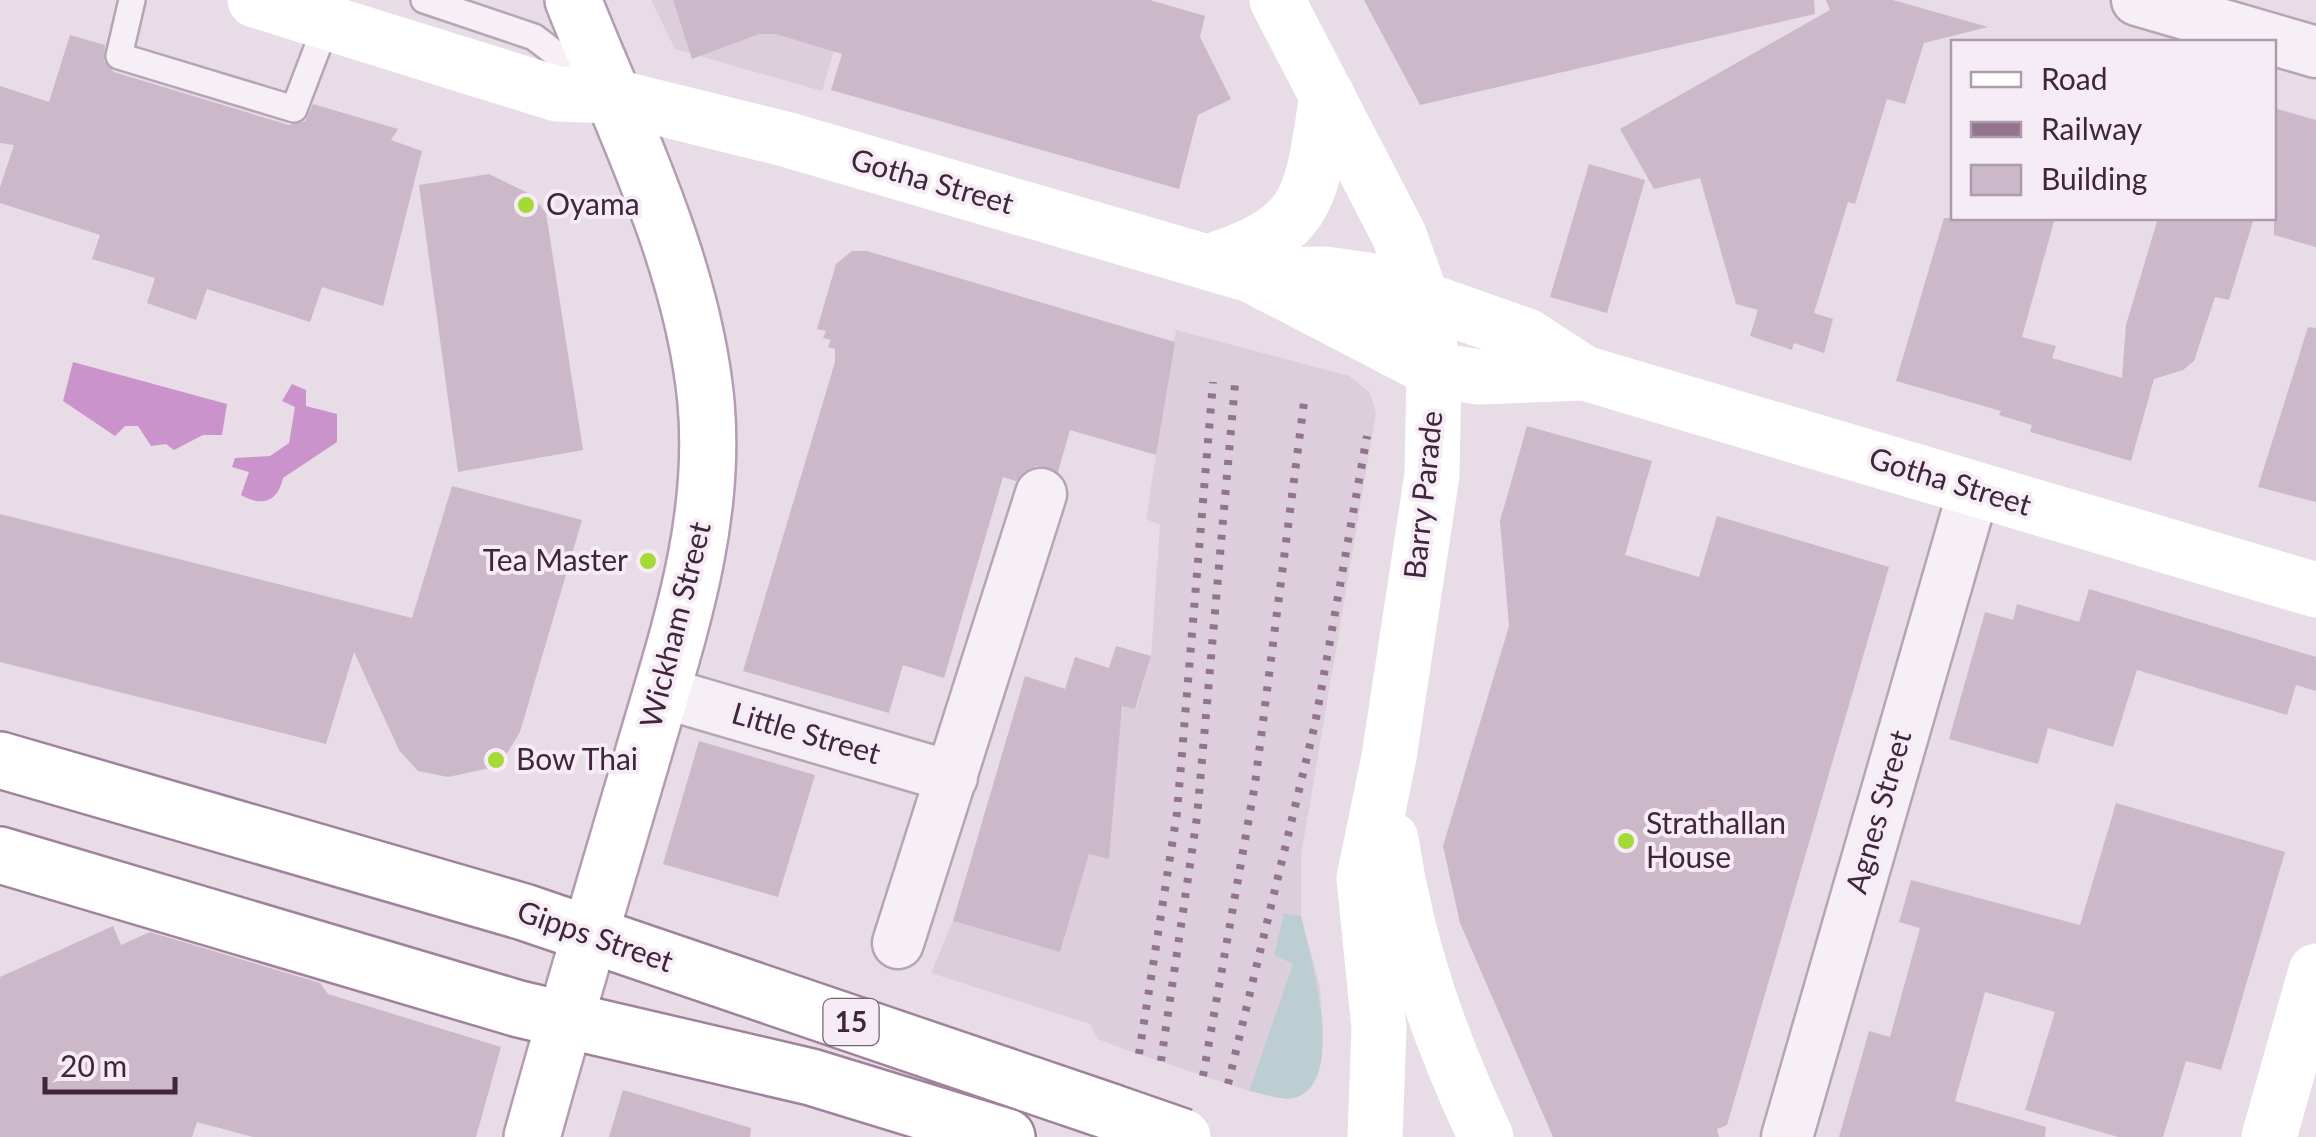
<svg xmlns="http://www.w3.org/2000/svg" width="2316" height="1137" font-family="Lato,sans-serif">
  <style>
    .built { fill: #ddcedc }
    .green { fill: #bdced3 }
    .water { fill: #cb93cc }
    .building { fill: #cbb9c9 }
    .lines { fill: none; stroke-linecap: round; stroke-linejoin: round }
    .lane-casing { stroke: #b6a5b4; stroke-width: 30 }
    .street-casing { stroke: #b6a5b4; stroke-width: 55 }
    .primary-casing { stroke: #b59bb3; stroke-width: 60 }
    .highway-casing { stroke: #a0829d; stroke-width: 60 }
    .lane { stroke: #f6eff5; stroke-width: 25 }
    .street { stroke: #f6eff5; stroke-width: 50 }
    .secondary { stroke: #fff; stroke-width: 55 }
    .primary { stroke: #fff; stroke-width: 55 }
    .highway { stroke: #fff; stroke-width: 55 }
    .rail { stroke: #937490; stroke-width: 8; stroke-dasharray: 5 10; stroke-linecap: butt }
    .highway-bridge-casing { stroke: #a0829d; stroke-width: 60; stroke-linecap: butt }
    .highway-bridge { stroke: #fff; stroke-width: 55 }
    .poi-dot { fill: #a4da34; stroke: #f6ecf5; stroke-width: 4 }
    .labels { text-anchor: middle; stroke-width: 8; stroke-linejoin: round; paint-order: stroke }
    .shield { fill: #f6ecf5; stroke: #776174; stroke-width: 2.5 }
    .shield-label { font-size: 28px; font-weight: bold; fill: #40253d }
    .street-label { font-size: 30px; fill: #40253d; stroke: #f6ecf5 }
    .poi-label { font-size: 30px; fill: #40253d; stroke: #f6ecf5; text-anchor: start }
  </style>
  <rect width="100%" height="100%" fill="#e8dce7"/>
  <!-- built -->
  <path class="built" d="M651 0H849L822 91 675 49Z
    M1176 330 1349 376 1370 393 1376 413 1301 856V916L1320 986 1323 1031 1314 1078 1294 1098 1249 1091 1123 1049 1098 1039 1090 1024 931 973 953 921 1060 952 1089 854 1123 707 1136 709 1151 656 1160 525 1146 519Z"/>
  <!-- green -->
  <path class="green" d="M1284 913 1301 916C1308 950 1350 1083 1294 1098 1281 1101 1262 1093 1249 1091L1293 964 1274 955Z"/>
  <!-- water -->
  <path class="water" d="M73 362 227 404 222 435H203L174 450 166 444 151 446 138 426H125L115 436 63 401Z
    M292 384 306 390V406L337 414V442L283 478C278 502 262 507 241 495L249 472 232 467 235 458 270 456 289 443 295 407 282 401Z"/>
  <!-- building -->
  <path class="building" d="M673 0H1150L1205 16 1200 37 1231 99 1198 115 1179 189 831 90 842 54 776 34H759L692 59Z
    M1364 0H1814L1815 14 1420 105Z
    M1826 0H1893L1988 27 1924 43 1905 104 1887 99 1855 204 1848 202 1814 313 1833 319 1824 353 1794 343 1792 350 1750 336 1758 310 1736 304 1700 178 1654 189 1620 129 1830 10Z
    M70 35 105 45 104 61 114 72 289 125 305 121 313 104 398 129 391 140 422 151 383 306 322 287 310 322 207 289 196 320 147 303 155 278 92 259 100 235 0 203V187L14 145 0 143V86L49 102Z
    M2274 108 2316 120V247L2274 235Z
    M1589 164 1645 180 1607 313 1550 297Z
    M489 174 532 195 546 213 583 450 458 472 419 185Z
    M1944 218H2055L2022 337 2056 346 2052 358 2122 378 2126 325 2158 218H2254L2229 300 2215 297 2194 361 2183 370 2154 379 2131 461 2030 432 2032 425 1999 415 2001 411 1896 381Z
    M852 251H867L1175 342 1156 455 1070 430 1058 472 1036 466 1016 481 1003 477 944 678 903 665 889 713 743 671 835 362V349L828 347 831 340 823 338 826 331 817 329 836 264Z
    M2308 327 2316 328V502L2258 487Z
    M1527 426 1652 461 1625 555 1699 577 1717 516 1889 567 1727 1125 1717 1129 1719 1137H1553L1460 923 1443 846 1509 626 1500 521Z
    M452 486 582 520 520 732 499 766 448 777 418 771 399 750 354 652 326 744 0 662V514L412 618Z
    M2089 589 2316 657V691L2296 685 2287 715 2137 670 2113 747 2048 728 2038 764 1949 739 1985 612 2013 620 2017 604 2079 622Z
    M1116 646 1151 656 1135 709 1122 706 1109 859 1089 854 1060 952 953 921 1025 676 1065 689 1075 657 1109 668Z
    M699 741 815 775 778 897 663 864Z
    M2116 803 2285 852 2221 1070 2186 1061 2163 1137H2118L2025 1110 2055 1012 1985 992 1955 1101 2046 1127 2045 1137H1839L1869 1031 1890 1037 1920 928 1899 922 1911 880 2080 925Z
    M113 926 121 945 150 932 320 983 328 994 501 1047 476 1137H253L197 1122 192 1137H0V977Z
    M623 1090 751 1128 750 1137H609Z"/>
  <g class="lines">
    <!-- lane casing -->
    <g class="lane-casing">
      <path id="lane" d="M132 0 119 56 294 109 328 20
        M424 0 534 37 597 85"/>
    </g>
    <!-- street casing -->
    <g class="street-casing">
      <path id="street" d="M2137 0 2316 52
        M661 692 952 777
        M898 943 1041 494
        M1787 1137 1974 489"/>
    </g>
    <!-- primary casing -->
    <g class="primary-casing">
      <path id="primary" d="M532 1137C567 1010 605 884 642 758 676 640 717 527 706 402 693 263 624 128 573 0"/>
    </g>
    <!-- highway casing -->
    <g class="highway-casing">
      <path id="highway" d="M0 760 524 912 1111 1112
        M0 855 519 1009 811 1077 1007 1137"/>
    </g>
    <!-- lane -->
    <use href="#lane" class="lane"/>
    <!-- street -->
    <use href="#street" class="street"/>
    <!-- secondary -->
    <path class="secondary" d="M255 0 557 94 611 96 785 139 1251 275 1434 370 1479 377 1584 373
      M1277 0 1399 235 1422 299 1434 370 1432 475 1389 757 1364 878 1379 1028 1375 1137
      M1208 262C1314 229 1311 196 1327 95
      M1251 275 1325 274 1368 280 1527 336 1584 373 2316 590
      M1391 839C1407 946 1440 1040 1486 1137
      M2269 1137 2316 971"/>
    <!-- primary -->
    <use href="#primary" class="primary"/>
    <!-- highway -->
    <use href="#highway" class="highway"/>
    <!-- rail -->
    <path class="rail" d="M1139 1054 1177 813 1213 382
      M1161 1061 1197 817 1235 384
      M1203 1076 1255 784 1304 402
      M1228 1084 1315 724 1367 436"/>
    <!-- highway-bridge casing -->
    <g class="highway-bridge-casing">
      <path id="highway-bridge" d="M1111 1112 1183 1137"/>
    </g>
    <!-- highway-bridge -->
    <use href="#highway-bridge" class="highway-bridge"/>
  </g>
  <!-- markers -->
  <g class="poi-dot">
    <circle cx="526" cy="205" r="10"/>
    <circle cx="648" cy="561" r="10"/>
    <circle cx="496" cy="760" r="10"/>
    <circle cx="1626" cy="841" r="10"/>
  </g>
  <g class="labels">
    <!-- shield labels -->
    <rect class="shield" x="823.5" y="999" width="55" height="46" rx="8"/>
    <g class="shield-label">
      <text x="851" y="1032">15</text>
    </g>
    <!-- street labels -->
    <g class="street-label">
      <text transform="translate(932 182) rotate(16)" y="10">Gotha Street</text>
      <text transform="translate(1950 482) rotate(17)" y="10">Gotha Street</text>
      <text transform="translate(1424 495) rotate(-84)" y="10">Barry Parade</text>
      <text transform="translate(676 625) rotate(-76)" y="10">Wickham Street</text>
      <text transform="translate(806 734) rotate(16)" y="10">Little Street</text>
      <text transform="translate(1879 812) rotate(-74)" y="10">Agnes Street</text>
      <text transform="translate(595 937) rotate(19)" y="10">Gipps Street</text>
    </g>
    <!-- poi labels -->
    <g class="poi-label">
      <text x="546" y="215">Oyama</text>
      <text x="628" y="571" text-anchor="end">Tea Master</text>
      <text x="516" y="770">Bow Thai</text>
      <text x="1646" y="834">Strathallan<tspan x="1646" dy="34">House</tspan></text>
    </g>
  </g>
  <!-- legend -->
  <rect x="1951" y="40" width="325" height="180" fill="#f6ecf5" stroke="#ad9cab" stroke-width="2.5"/>
  <rect x="1971" y="72" width="50" height="15" fill="#ffffff" stroke="#ad9cab" stroke-width="2.5"/>
  <text x="2041" y="90" font-size="30" fill="#40253d">Road</text>
  <rect x="1971" y="122" width="50" height="15" fill="#937490" stroke="#ad9cab" stroke-width="2.5"/>
  <text x="2041" y="140" font-size="30" fill="#40253d">Railway</text>
  <rect x="1971" y="165" width="50" height="30" fill="#cbb9c9" stroke="#ad9cab" stroke-width="2.5"/>
  <text x="2041" y="190" font-size="30" fill="#40253d">Building</text>
  <!-- scale -->
  <path d="M45 1077v15h130v-15" fill="none" stroke="#40253d" stroke-width="5"/>
  <text x="60" y="1077" font-size="30" fill="#40253d" stroke="#f6ecf5" stroke-width="8" paint-order="stroke">20 m</text>
</svg>
